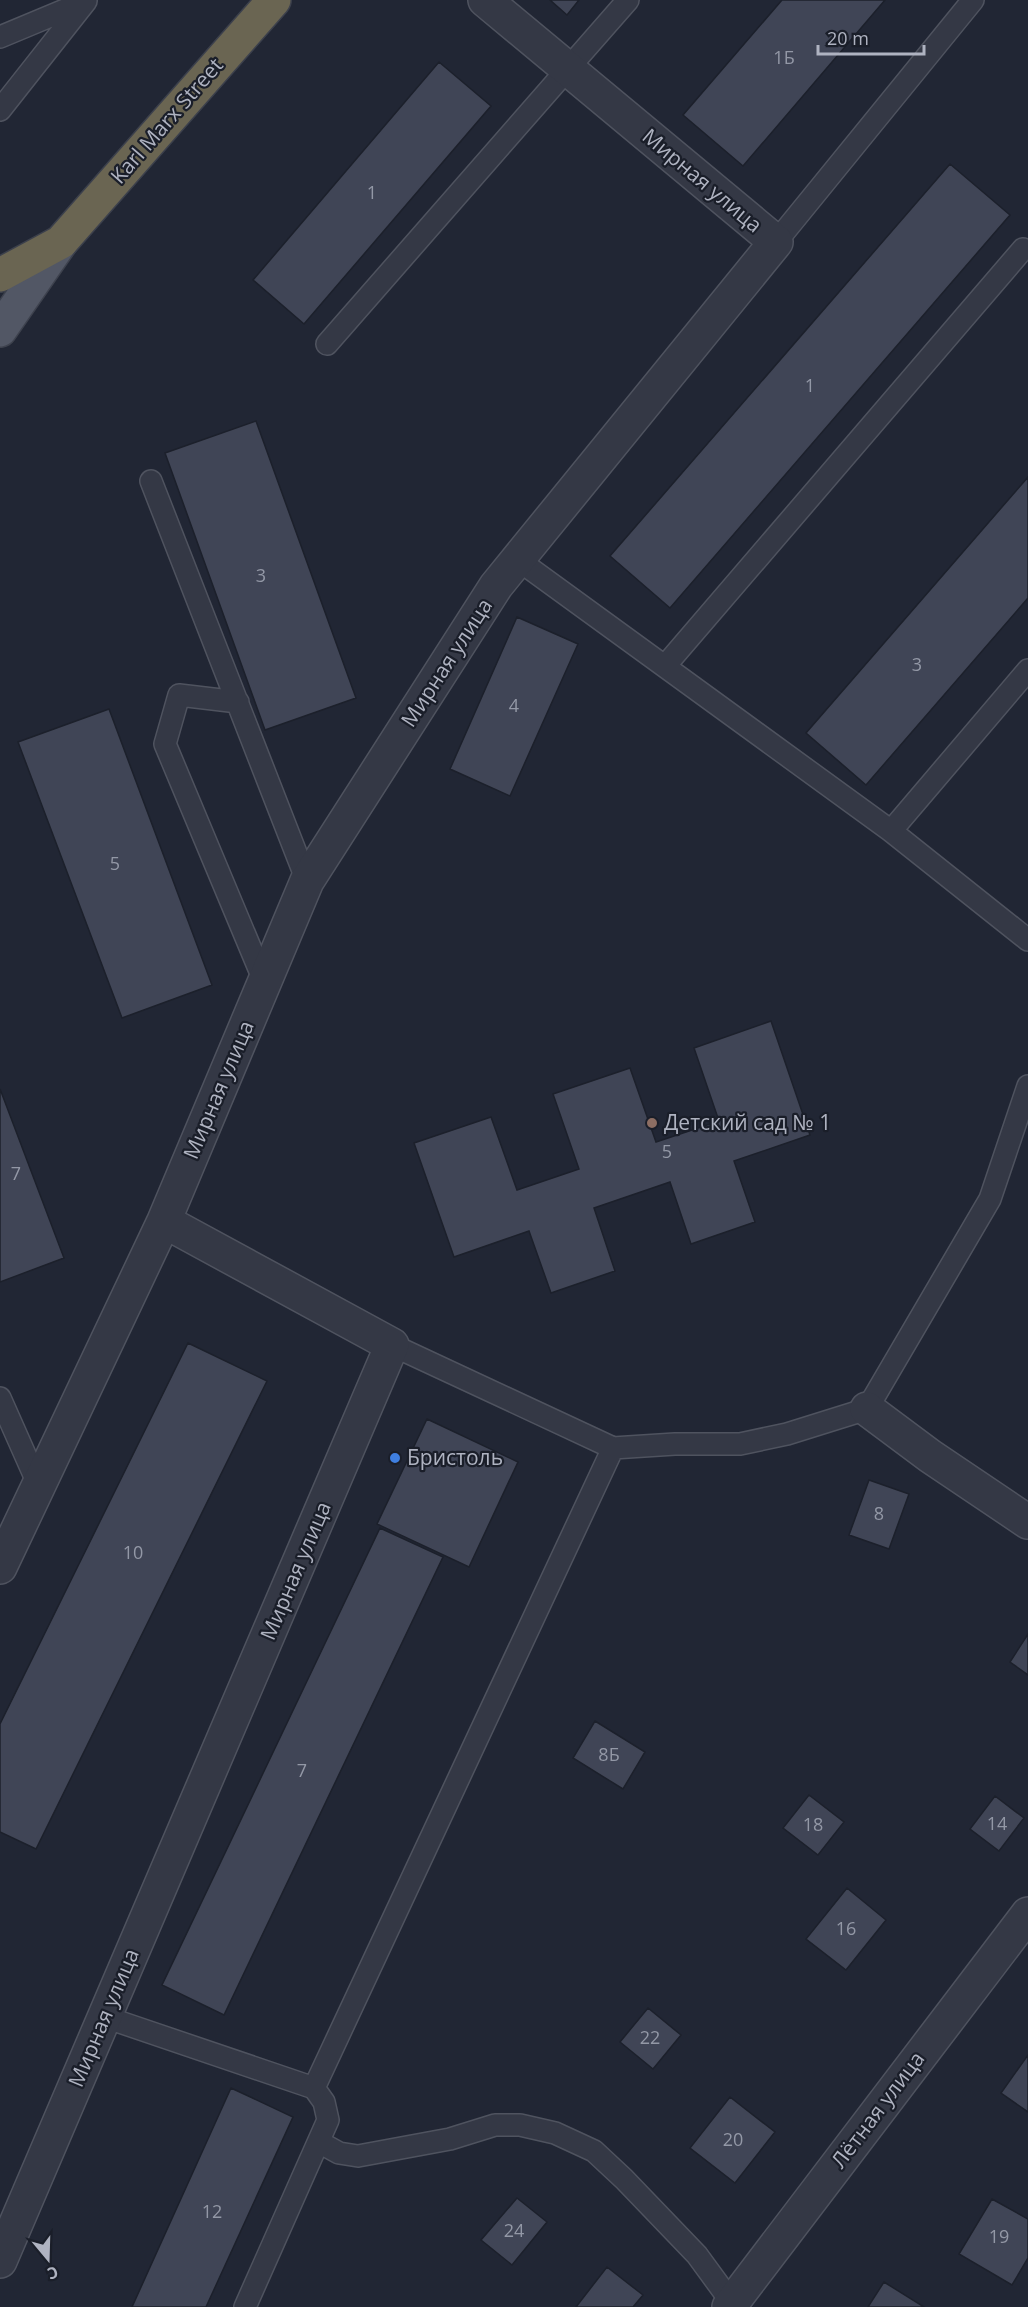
<svg xmlns="http://www.w3.org/2000/svg" width="1028" height="2307" font-family="'Open Sans',sans-serif">
  <style>
    .building { fill: #404556; stroke: #1c202b; stroke-width: 1.5 }
    .lines { fill: none; stroke-linecap: round; stroke-linejoin: round }
    .lane-casing { stroke: #4f535f; stroke-width: 24 }
    .street-casing { stroke: #4f535f; stroke-width: 36 }
    .primary-casing { stroke: #3e424e; stroke-width: 36 }
    .highway-casing { stroke: #3c404c; stroke-width: 36 }
    .lane { stroke: #343845; stroke-width: 21 }
    .street { stroke: #343845; stroke-width: 33 }
    .primary { stroke: #525765; stroke-width: 33 }
    .highway { stroke: #6a6552; stroke-width: 33 }
    .education-dot { fill: #8d6e63; stroke: #1a1e29; stroke-width: 2 }
    .shop-dot { fill: #3f7fe0; stroke: #1a1e29; stroke-width: 2 }
    .labels { text-anchor: middle; stroke-width: 4.5; stroke-linejoin: round; paint-order: stroke }
    .number-label { font-size: 18px; fill: #9398a6 }
    .street-label { font-size: 21px; fill: #afb3c1; stroke: #1a1e29 }
    .poi-label { font-size: 21px; fill: #afb3c1; stroke: #1a1e29; text-anchor: start }
  </style>
  <rect width="100%" height="100%" fill="#212634"/>
  <!-- building -->
  <path class="building" d="M550 0H579L567 15Z
    M782 0H885L743 166 683 115Z
    M439 62 491 106 304 324 253 280Z
    M950 164 1010 215 670 608 610 556Z
    M256 421 356 698 265 730 165 453Z
    M1028 477V598L866 785 806 733Z
    M517 617 578 644 510 796 450 769Z
    M109 709 212 985 122 1018 18 742Z
    M771 1021 810 1135 734 1161 755 1222 691 1244 670 1182 594 1208 615 1271 551 1293 529 1231 454 1257 414 1143 491 1117 517 1190 579 1169 553 1094 630 1068 656 1142 719 1121 694 1048Z
    M0 1089 64 1258 0 1282Z
    M188 1343 267 1381 36 1849 0 1832V1724Z
    M427 1419 518 1462 469 1567 377 1524Z
    M869 1480 909 1494 889 1549 849 1535Z
    M380 1528 443 1557 224 2015 162 1985Z
    M1028 1634V1675L1010 1662Z
    M595 1721 645 1752 623 1789 573 1758Z
    M809 1795 844 1822 818 1855 783 1828Z
    M995 1796 1024 1818 999 1851 970 1829Z
    M847 1888 886 1920 846 1970 806 1939Z
    M648 2008 681 2035 653 2069 620 2042Z
    M1028 2055V2112L1001 2093Z
    M231 2088 293 2117 206 2307H132Z
    M730 2097 775 2132 735 2183 690 2148Z
    M517 2198 547 2222 512 2265 481 2240Z
    M992 2199 1028 2219V2258L1012 2285 959 2254Z
    M607 2267 643 2295 633 2307H576Z
    M884 2282 924 2307H868Z"/>
  <g class="lines">
    <!-- lane casing -->
    <g class="lane-casing">
      <path id="lane" d="M0 37 84 2
        M0 110 86 1
        M776 242 973 0
        M327 344 628 0
        M151 481 307 881
        M517 559 891 831 1028 940
        M665 666 1023 249
        M238 702 179 695 165 744 265 983
        M891 831 1028 670
        M392 1345 613 1448 675 1444H740L787 1434 867 1409 990 1199 1028 1086
        M0 1398 39 1486
        M105 2017 314 2088 324 2102 328 2120 245 2307
        M314 2088 613 1448
        M319 2142 339 2153 358 2156 450 2139 495 2125H520L555 2133 594 2151 624 2179 697 2255 735 2307"/>
    </g>
    <!-- street casing -->
    <g class="street-casing">
      <path id="street" d="M867 1409 930 1456 1028 1522
        M0 1567 164 1221
        M0 2261 392 1345 164 1221 307 881 496 586 776 242 485 0
        M729 2307 1028 1914"/>
    </g>
    <!-- primary casing -->
    <g class="primary-casing">
      <path id="primary" d="M0 330 61 242"/>
    </g>
    <!-- highway casing -->
    <g class="highway-casing">
      <path id="highway" d="M0 275 61 242 274 0"/>
    </g>
    <!-- lane -->
    <use href="#lane" class="lane"/>
    <!-- street -->
    <use href="#street" class="street"/>
    <!-- primary -->
    <use href="#primary" class="primary"/>
    <!-- highway -->
    <use href="#highway" class="highway"/>
  </g>
  <!-- markers -->
  <circle class="education-dot" cx="652" cy="1123" r="6"/>
  <circle class="shop-dot" cx="395" cy="1458" r="6"/>
  <g class="labels">
    <!-- number labels -->
    <g class="number-label">
      <text x="784" y="64">1Б</text>
      <text x="372" y="199">1</text>
      <text x="810" y="392">1</text>
      <text x="261" y="582">3</text>
      <text x="917" y="671">3</text>
      <text x="514" y="712">4</text>
      <text x="115" y="870">5</text>
      <text x="667" y="1158">5</text>
      <text x="16" y="1180">7</text>
      <text x="879" y="1520">8</text>
      <text x="133" y="1559">10</text>
      <text x="609" y="1761">8Б</text>
      <text x="302" y="1777">7</text>
      <text x="997" y="1830">14</text>
      <text x="813" y="1831">18</text>
      <text x="846" y="1935">16</text>
      <text x="650" y="2044">22</text>
      <text x="733" y="2146">20</text>
      <text x="212" y="2218">12</text>
      <text x="514" y="2237">24</text>
      <text x="999" y="2243">19</text>
    </g>
    <!-- street labels -->
    <g class="street-label">
      <text transform="translate(167 121) rotate(-49)" y="7">Karl Marx Street</text>
      <text transform="translate(702 181) rotate(40)" y="7">Мирная улица</text>
      <text transform="translate(447 663) rotate(-57)" y="7">Мирная улица</text>
      <text transform="translate(219 1090) rotate(-67)" y="7">Мирная улица</text>
      <text transform="translate(296 1571) rotate(-67)" y="7">Мирная улица</text>
      <text transform="translate(104 2018) rotate(-67)" y="7">Мирная улица</text>
      <text transform="translate(878 2110) rotate(-53)" y="7">Лётная улица</text>
    </g>
    <!-- poi labels -->
    <g class="poi-label">
      <text x="664" y="1130">Детский сад № 1</text>
      <text x="407" y="1465">Бристоль</text>
    </g>
  </g>
  <!-- north arrow -->
  <g transform="translate(48 2259) rotate(161)" stroke="#1a1e29" stroke-width="4.5" paint-order="stroke">
  <path d="M0-4.5L10 22L0 15L-10 22Z" fill="#afb3c1"/>
  <text y="-9" font-size="16" font-weight="bold" text-anchor="middle" fill="#afb3c1">С</text>
  </g>
  <!-- scale -->
  <path d="M818 45v9h106v-9" fill="none" stroke="#afb3c1" stroke-width="3"/>
  <text x="827" y="45" font-size="18" fill="#afb3c1" stroke="#1a1e29" stroke-width="4.5" paint-order="stroke">20 m</text>
</svg>
